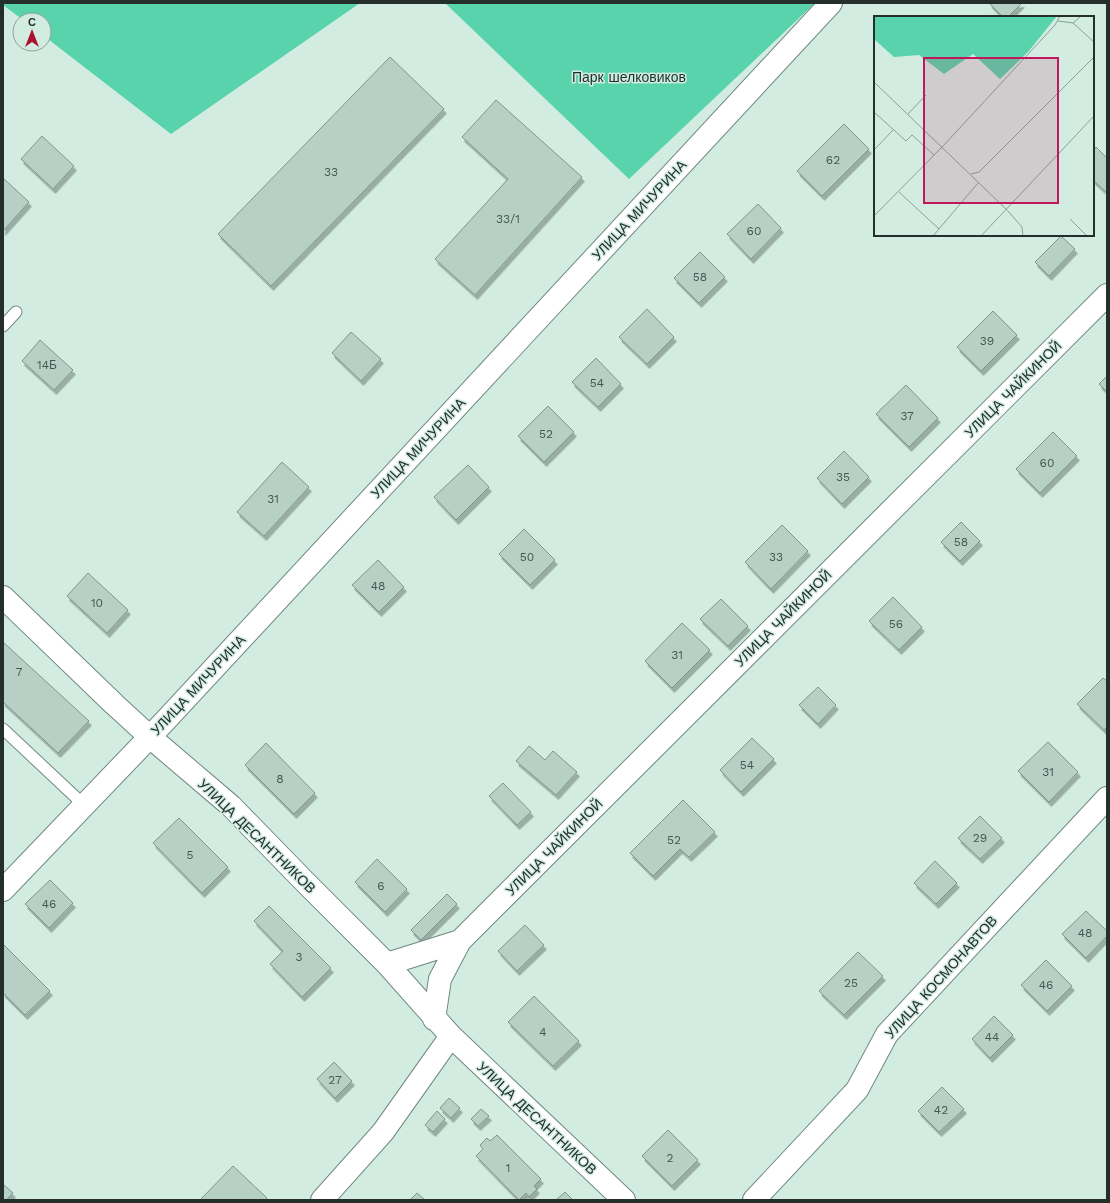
<svg xmlns="http://www.w3.org/2000/svg" width="1110" height="1203" font-family="'Work Sans',sans-serif">
  <style>
    .green { fill: #59d3ab }
    .building { fill: #b6d0c5; stroke: #7d968c; filter: url(#shadow) }
    .lines { fill: none; stroke-linecap: round; stroke-linejoin: round }
    .service-casing { stroke: #718a80; stroke-width: 13 }
    .minor-casing { stroke: #718a80; stroke-width: 24 }
    .service { stroke: #fff; stroke-width: 11 }
    .minor { stroke: #fff; stroke-width: 22 }
    .labels { text-anchor: middle; stroke-width: 3; stroke-linejoin: round; paint-order: stroke }
    .number-label { font-size: 12px; fill: #485651 }
    .park-label { font-size: 14px; fill: #192f27; stroke: #d2ece1 }
    .street-label { font-size: 14px; fill: #242e2a; stroke: #d2ece1 }
    .inset-road { fill: none; stroke: #8ca098; stroke-width: 1 }
    .view { fill: #c2185b; fill-opacity: 0.15; stroke: #c2185b; stroke-width: 2 }
    .inset-edge { fill: none; stroke: #242e2a; stroke-width: 2 }
  </style>
  <defs>
    <filter id="shadow"><feDropShadow dx="2.5" dy="4.5" stdDeviation="0" flood-color="#0004"/></filter>
  </defs>
  <rect width="100%" height="100%" fill="#d2ece1"/>
  <!-- green -->
  <path class="green" d="M3 3H360L171 134 44 36V20H23L3 5Z
    M445 3H815L629 179Z"/>
  <!-- building -->
  <path class="building" d="M989 3H1022L1008 17H1003Z
    M390 57 444 109 271 286 218 234Z
    M496 100 582 177 475 295 435 259 508 179 462 137Z
    M844 124 869 149 822 196 797 171Z
    M42 136 74 166 53 189 21 159Z
    M1096 147 1107 158V193L1093 180V151Z
    M3 178 29 202 3 231Z
    M758 204 781 228 751 259 727 234Z
    M1061 236 1075 249 1049 276 1035 262Z
    M700 252 725 277 699 303 674 278Z
    M647 309 674 337 647 364 619 337Z
    M993 311 1017 335 981 371 957 347Z
    M351 332 381 359 361 381 332 353Z
    M40 340 73 370 54 390 22 361Z
    M596 358 621 384 598 407 572 382Z
    M1107 376V392L1099 384Z
    M906 385 938 418 909 447 876 414Z
    M548 406 574 432 544 462 518 436Z
    M1053 432 1077 456 1040 493 1016 469Z
    M844 451 869 477 842 504 817 478Z
    M282 462 309 487 264 536 237 512Z
    M468 465 489 487 456 520 434 497Z
    M961 522 980 541 960 561 941 542Z
    M782 525 808 551 771 589 745 562Z
    M524 529 555 560 530 585 499 554Z
    M378 560 404 587 379 612 352 585Z
    M88 573 128 610 107 633 67 596Z
    M893 597 922 627 899 650 869 621Z
    M721 599 748 626 728 646 700 619Z
    M682 623 710 650 672 688 645 661Z
    M3 642 89 721 58 753 3 702Z
    M1103 678 1107 681V727L1104 730 1077 704Z
    M818 687 836 705 818 724 799 705Z
    M752 738 774 759 741 792 720 770Z
    M1048 742 1078 772 1049 802 1018 771Z
    M266 743 315 793 294 814 245 765Z
    M529 746 545 760 553 751 577 772 556 795 516 761Z
    M503 783 531 812 517 825 489 796Z
    M683 800 715 832 689 857 680 849 653 876 630 853Z
    M980 816 1002 838 980 859 958 838Z
    M179 818 228 867 202 893 153 843Z
    M377 859 407 889 385 912 355 882Z
    M935 861 957 883 936 904 914 883Z
    M50 880 73 903 49 928 25 904Z
    M447 894 457 904 421 940 411 930Z
    M269 906 331 968 302 997 270 964 283 951 254 921Z
    M1086 911 1107 931V936L1086 958 1062 934Z
    M525 925 544 945 517 971 498 951Z
    M3 944 50 991 25 1015 3 993Z
    M858 952 883 976 844 1015 819 991Z
    M1046 960 1072 986 1047 1011 1021 985Z
    M534 996 579 1041 553 1066 508 1022Z
    M994 1016 1013 1035 990 1058 972 1039Z
    M334 1062 352 1081 335 1098 317 1079Z
    M942 1087 964 1109 939 1132 918 1111Z
    M449 1098 460 1108 451 1118 440 1108Z
    M481 1109 489 1116 478 1126 471 1119Z
    M437 1111 445 1119 433 1132 425 1125Z
    M668 1130 698 1160 672 1186 642 1156Z
    M497 1135 541 1179 534 1186 537 1189 529 1197 526 1193 519 1200 476 1156 483 1149 480 1145 487 1138 490 1141Z
    M233 1166 267 1198 265 1200H200Z
    M3 1184 13 1193 6 1200H3Z
    M565 1192 573 1200H556Z
    M417 1193 425 1200H410Z"/>
  <g class="lines">
    <!-- service casing -->
    <g class="service-casing">
      <path id="service" d="M3 326 16 312
        M3 729 84 805"/>
    </g>
    <!-- minor casing -->
    <g class="minor-casing">
      <path id="minor" d="M3 597 114 704 150 737 231 806 306 883 387 964 451 1036 624 1200
        M3 890 165 721 831 3
        M387 964 460 941 1107 295
        M434 1019 440 979 460 941
        M322 1200 383 1132 451 1036
        M754 1200 857 1090 887 1034 1107 798"/>
    </g>
    <!-- service -->
    <use href="#service" class="service"/>
    <!-- minor -->
    <use href="#minor" class="minor"/>
  </g>
  <g class="labels">
    <!-- number labels -->
    <g class="number-label">
      <text x="833" y="164">62</text>
      <text x="331" y="176">33</text>
      <text x="508" y="223">33/1</text>
      <text x="754" y="235">60</text>
      <text x="700" y="281">58</text>
      <text x="987" y="345">39</text>
      <text x="47" y="369">14Б</text>
      <text x="597" y="387">54</text>
      <text x="907" y="420">37</text>
      <text x="546" y="438">52</text>
      <text x="1047" y="467">60</text>
      <text x="843" y="481">35</text>
      <text x="273" y="503">31</text>
      <text x="961" y="546">58</text>
      <text x="527" y="561">50</text>
      <text x="776" y="561">33</text>
      <text x="378" y="590">48</text>
      <text x="97" y="607">10</text>
      <text x="896" y="628">56</text>
      <text x="677" y="659">31</text>
      <text x="19" y="676">7</text>
      <text x="747" y="769">54</text>
      <text x="1048" y="776">31</text>
      <text x="280" y="783">8</text>
      <text x="980" y="842">29</text>
      <text x="674" y="844">52</text>
      <text x="190" y="859">5</text>
      <text x="381" y="890">6</text>
      <text x="49" y="908">46</text>
      <text x="1085" y="937">48</text>
      <text x="299" y="961">3</text>
      <text x="851" y="987">25</text>
      <text x="1046" y="989">46</text>
      <text x="543" y="1036">4</text>
      <text x="992" y="1041">44</text>
      <text x="335" y="1084">27</text>
      <text x="941" y="1114">42</text>
      <text x="670" y="1162">2</text>
      <text x="508" y="1172">1</text>
    </g>
    <!-- park labels -->
    <g class="park-label">
      <text x="629" y="82">Парк шелковиков</text>
    </g>
    <!-- street labels -->
    <g class="street-label">
      <text transform="translate(639 210) rotate(-47)" y="5">УЛИЦА МИЧУРИНА</text>
      <text transform="translate(1013 389) rotate(-45)" y="5">УЛИЦА ЧАЙКИНОЙ</text>
      <text transform="translate(418 448) rotate(-47)" y="5">УЛИЦА МИЧУРИНА</text>
      <text transform="translate(783 618) rotate(-45)" y="5">УЛИЦА ЧАЙКИНОЙ</text>
      <text transform="translate(198 685) rotate(-47)" y="5">УЛИЦА МИЧУРИНА</text>
      <text transform="translate(257 836) rotate(44)" y="5">УЛИЦА ДЕСАНТНИКОВ</text>
      <text transform="translate(554 847) rotate(-45)" y="5">УЛИЦА ЧАЙКИНОЙ</text>
      <text transform="translate(941 977) rotate(-48)" y="5">УЛИЦА КОСМОНАВТОВ</text>
      <text transform="translate(537 1118) rotate(43)" y="5">УЛИЦА ДЕСАНТНИКОВ</text>
    </g>
  </g>
  <!-- overview -->
  <g transform="translate(874 16)">
    <rect width="220" height="220" fill="#d2ece1"/>
    <path d="M0 0H183L154 36 126 63 99 38 70 58 45 39 20 41 0 23Z" fill="#59d3ab"/>
    <path class="inset-road" d="M184 5 199 7 207 0M199 7 220 26M0 66 133 194 148 211 149 220M0 96 32 125 38 119 60 139M34 98 52 79M0 134 19 114M97 158 105 156 220 41M25 176 65 213M0 200 70 129 181 9 186 0M196 203 213 220M59 220 104 167M107 220 220 100"/>
    <path class="view" d="M50 42H184V187H50Z"/>
    <rect width="220" height="220" class="inset-edge"/>
  </g>
  <!-- border -->
  <rect width="1110" height="1203" fill="none" stroke="#242e2a" stroke-width="8"/>
  <!-- north arrow -->
  <g transform="translate(32 32)"><circle r="19" fill="#d2ece1" stroke="#8ca098"/>
  <path d="M0-3L7 15L0 10L-7 15Z" fill="#a91231"/>
  <text y="-6" font-size="11" font-weight="bold" text-anchor="middle" fill="#242e2a">С</text>
  </g>
</svg>
